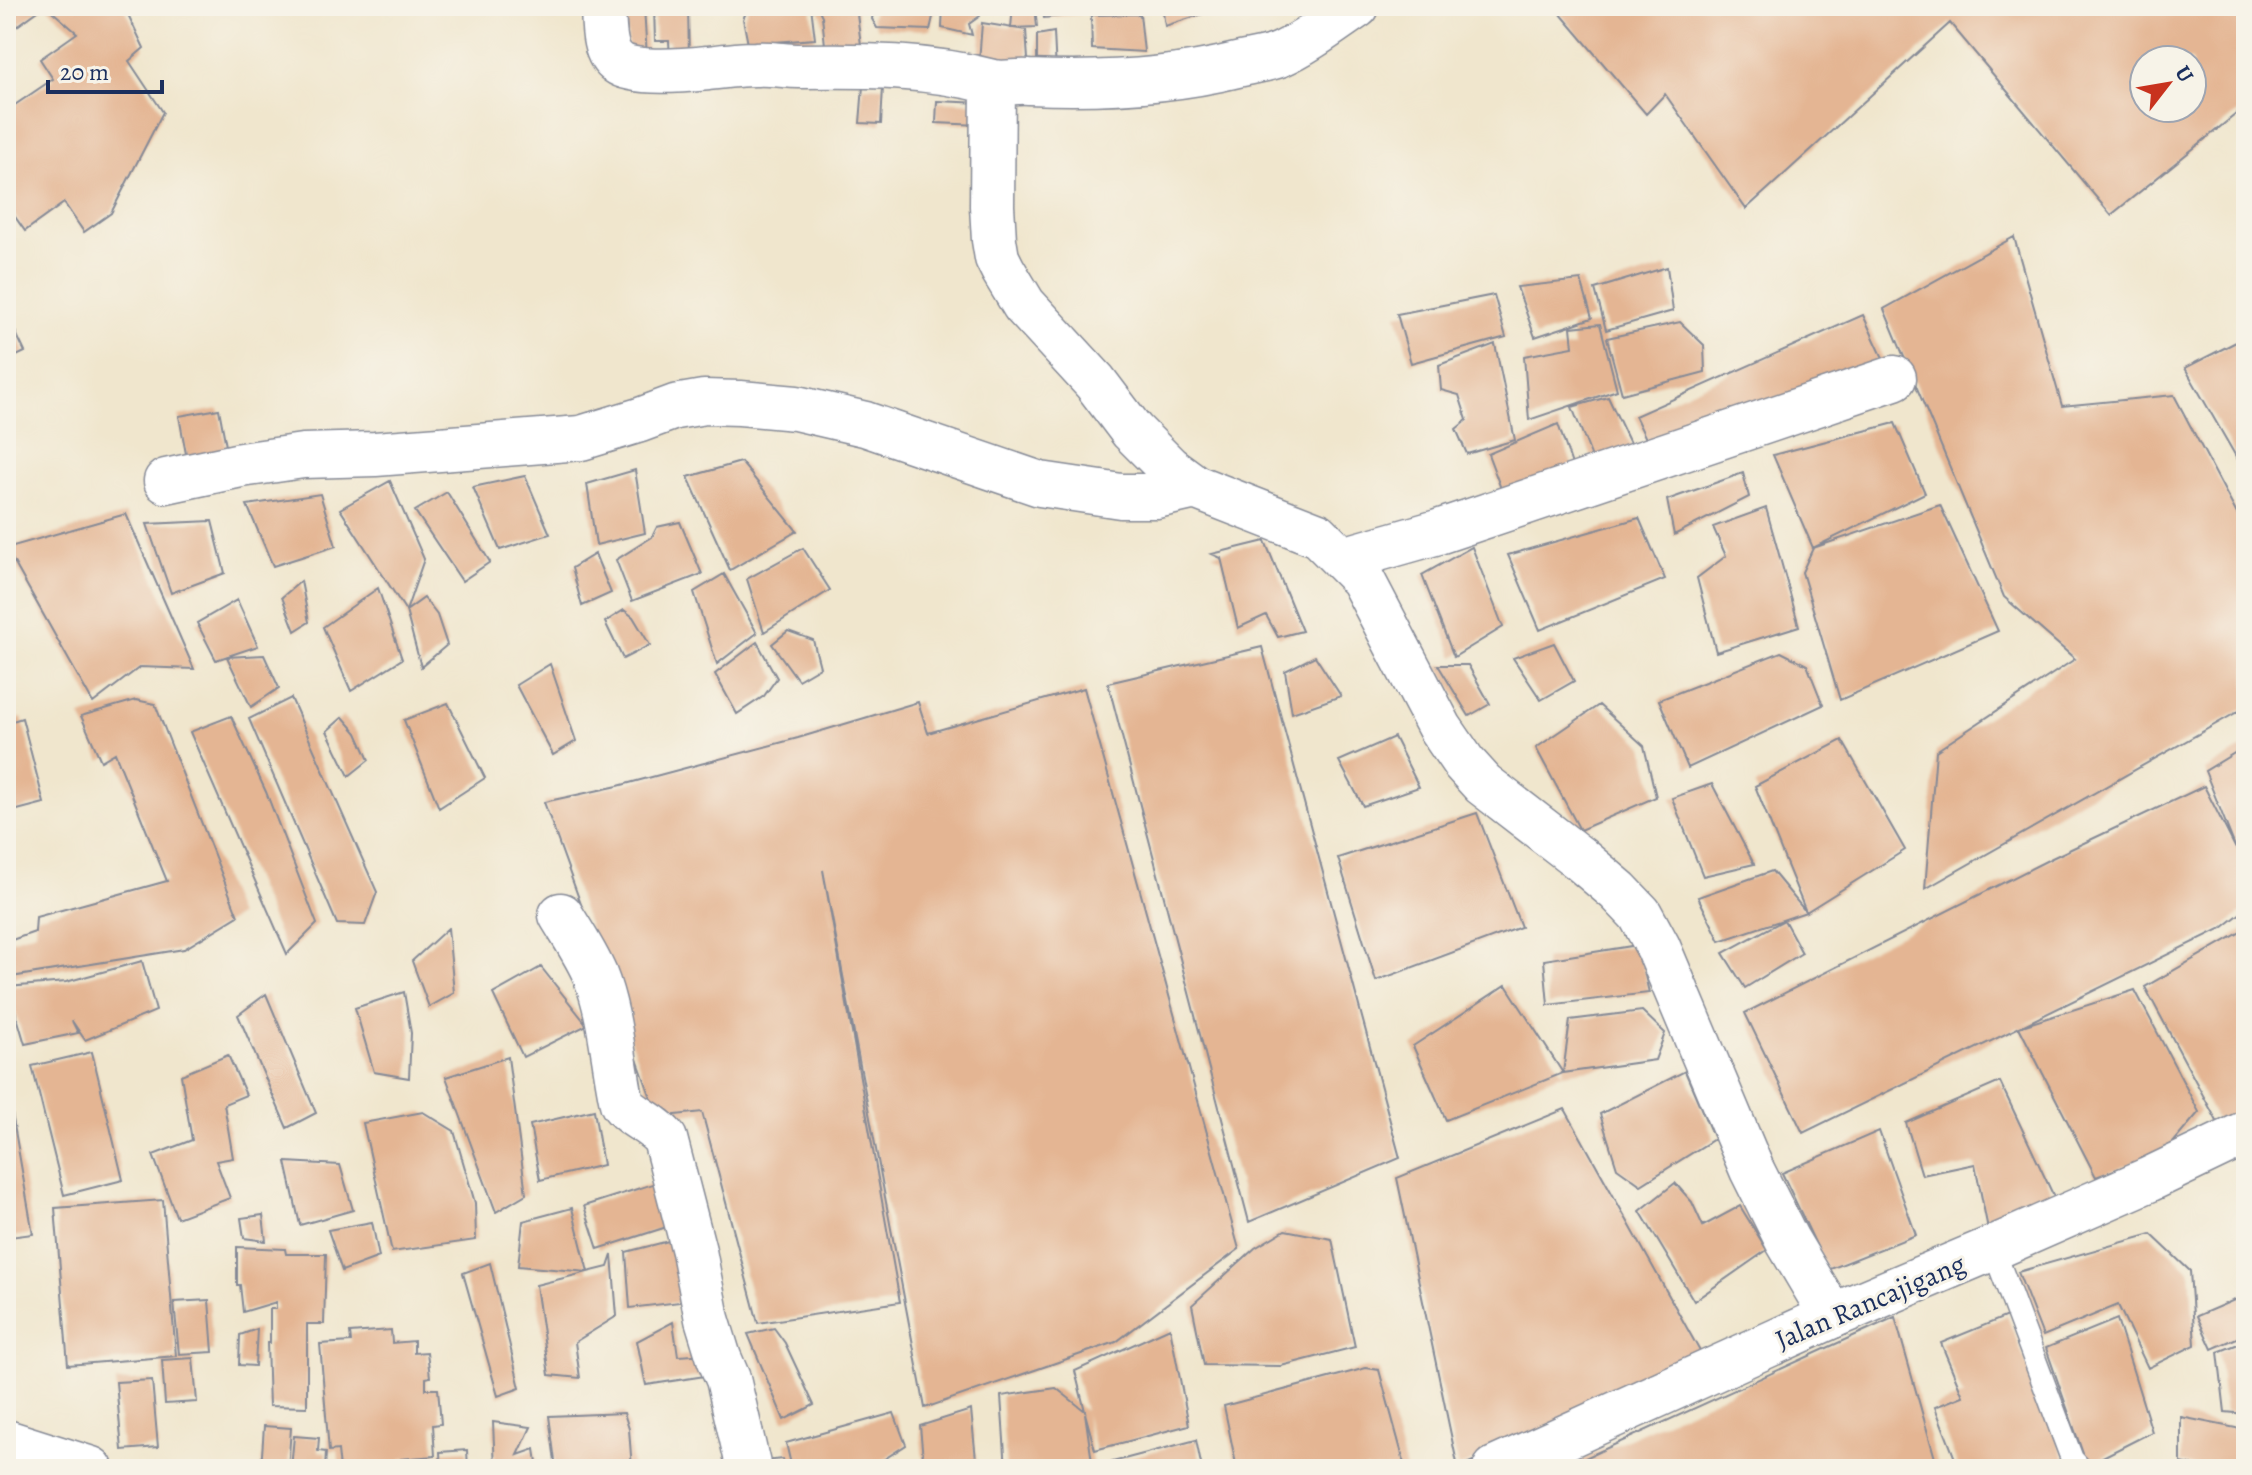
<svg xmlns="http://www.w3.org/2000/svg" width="2252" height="1475" font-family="Alegreya,serif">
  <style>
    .building { fill: #e4b593; fill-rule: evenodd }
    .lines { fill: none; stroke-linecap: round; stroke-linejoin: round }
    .service-casing { stroke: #868a96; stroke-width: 25 }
    .minor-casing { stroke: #868a96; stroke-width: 47 }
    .secondary-casing { stroke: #868a96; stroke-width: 47 }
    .service { stroke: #fff; stroke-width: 22 }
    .minor { stroke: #fff; stroke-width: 44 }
    .secondary { stroke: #fff; stroke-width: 44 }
    .labels { text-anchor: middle; stroke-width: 6; stroke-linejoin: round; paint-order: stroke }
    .street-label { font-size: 28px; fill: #1b2f5e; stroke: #f7f3e8 }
  </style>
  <rect width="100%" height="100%" fill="#f7f3e8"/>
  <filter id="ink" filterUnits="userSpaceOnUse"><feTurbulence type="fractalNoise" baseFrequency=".0125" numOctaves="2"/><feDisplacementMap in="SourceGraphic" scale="16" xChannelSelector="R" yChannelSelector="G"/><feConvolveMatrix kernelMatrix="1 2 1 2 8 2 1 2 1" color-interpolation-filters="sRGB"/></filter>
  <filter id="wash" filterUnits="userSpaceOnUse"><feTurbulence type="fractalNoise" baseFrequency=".006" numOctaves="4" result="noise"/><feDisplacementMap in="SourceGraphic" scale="32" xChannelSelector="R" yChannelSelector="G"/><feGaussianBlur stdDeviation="1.8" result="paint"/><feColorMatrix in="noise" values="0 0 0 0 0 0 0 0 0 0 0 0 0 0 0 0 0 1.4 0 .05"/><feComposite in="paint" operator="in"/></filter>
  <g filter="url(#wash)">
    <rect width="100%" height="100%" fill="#f0e6cd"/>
    <g id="blocks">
      <!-- building -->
      <path class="building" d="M6 6H45L6 34Z
        M46 6H124L144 48 129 61 163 112 111 213 84 232 64 203 25 231 6 204V111L53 79 40 59 77 33Z
        M625 6H644L647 58 629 59Z
        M654 6H688L689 58H670L669 41H655Z
        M749 6H811L815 39 748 44 743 19Z
        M817 6H856L863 60 825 45 822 16Z
        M874 6H933L935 8 930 30 877 28 872 19Z
        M943 6H983L980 16 969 24 972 35 942 28Z
        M1013 6H1035L1037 27 1011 28Z
        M1042 6H1079L1082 14 1044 18Z
        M1162 6H1210L1212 11 1165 26Z
        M1554 6H2246V106L2111 215 1950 23 1746 209 1665 94 1646 114ZM2144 60H2192V108H2144Z
        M1140 14 1144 52 1092 49 1091 15Z
        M982 23 1026 30 1029 74 979 62Z
        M1054 32 1056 73 1037 74V35Z
        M863 86 883 87 881 124 860 123Z
        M937 101 982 103 980 125 936 123Z
        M2014 237 2062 406 2174 395 2246 531V707L1925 889 1936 751 2075 659 2004 597 1884 309Z
        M1667 267 1673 311 1606 330 1595 289Z
        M1581 280 1592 318 1535 337 1517 287Z
        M1494 295 1506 337 1411 363 1397 314Z
        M6 312 25 352 6 361Z
        M1863 315 1890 373 1653 453 1635 416Z
        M1680 322 1704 345 1705 372 1622 394 1607 338Z
        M1600 324 1617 390 1529 420 1524 356 1573 347 1571 327Z
        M2246 337V474L2185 368Z
        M1495 344 1515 440 1467 454 1456 429 1467 420 1459 395 1441 390 1439 365Z
        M1608 397 1637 458 1599 475 1572 407Z
        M219 409 229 462 189 470 179 416Z
        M1895 423 1925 493 1813 548 1773 455Z
        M1558 424 1577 479 1506 502 1488 454Z
        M741 462 797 531 730 570 688 477Z
        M635 470 645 533 596 545 587 484Z
        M1743 473 1749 497 1674 535 1667 500Z
        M525 476 550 534 500 550 473 487Z
        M390 481 424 559 406 611 340 509Z
        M447 492 490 562 462 581 415 511Z
        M320 494 336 546 273 566 247 505Z
        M1940 505 1998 631 1840 700 1802 572 1813 548Z
        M1766 508 1799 626 1716 652 1697 578 1726 556 1713 527Z
        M126 514 194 669 140 667 93 703 6 548Z
        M1639 518 1665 579 1540 630 1508 555Z
        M212 521 225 573 171 593 147 524Z
        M680 522 702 574 632 601 616 560 652 537 657 527Z
        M1265 541 1302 631 1278 637 1266 615 1238 628 1221 558 1212 554Z
        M1472 547 1503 627 1454 657 1422 575Z
        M803 548 830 590 764 632 747 579Z
        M595 554 611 593 582 606 572 568Z
        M724 574 757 633 717 664 694 592Z
        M301 581 309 622 295 631 282 597Z
        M378 588 402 659 351 691 323 627Z
        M424 598 437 615 447 645 421 667 406 611Z
        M237 600 258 646 216 660 197 623Z
        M624 610 633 617 650 645 623 659 605 622Z
        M788 631 813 640 820 667 798 680 772 644Z
        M757 642 777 678 764 696 737 714 715 674Z
        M1554 643 1574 681 1541 700 1513 658Z
        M1262 647 1400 1158 1249 1222 1108 683Z
        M1781 652 1807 665 1823 705 1688 768 1659 700Z
        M264 655 279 688 251 707 227 657Z
        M1315 656 1341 696 1292 713 1285 671Z
        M550 664 576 741 553 755 516 685Z
        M1438 665H1468L1490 704 1469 716Z
        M1084 688 1239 1249 1116 1342 925 1408 823 870 900 1302 758 1323 702 1112 658 1117 544 802 618 786 798 738 918 702 928 733Z
        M291 698 377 892 365 925 337 924 249 719Z
        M136 700 155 704 238 916 184 949 11 977 6 957V942L35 932 36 917 167 881 115 753 101 761 81 716Z
        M448 703 485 778 439 808 404 720Z
        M1599 705 1644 746 1656 797 1580 830 1536 748Z
        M231 716 266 792 317 924 287 954 190 732Z
        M343 717 357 733 369 760 349 776 327 731Z
        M22 718 44 803 6 813V723Z
        M1394 737 1419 787 1363 806 1339 761Z
        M1842 740 1905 850 1806 912 1755 786Z
        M2246 746V909L2222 928 1803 1133 1745 1013 2052 858 2204 786 2236 849 2205 771Z
        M1712 784 1754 864 1703 876 1672 798Z
        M1477 813 1521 927 1376 981 1338 858Z
        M1772 871 1806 912 1720 941 1698 897Z
        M1784 920 1802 953 1745 988 1723 953Z
        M448 928 454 993 429 1007 412 961Z
        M2246 929V1113L2220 1127 2145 987Z
        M1638 945 1649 993 1548 1005 1544 960Z
        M142 961 156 1011 85 1040 72 1021 78 1033 25 1044 8 987 66 982Z
        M541 967 587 1025 523 1057 493 994Z
        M1506 985 1563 1073 1446 1120 1413 1046Z
        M2135 990 2199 1112 2167 1150 2096 1177 2019 1027Z
        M404 992 411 1033 409 1078 374 1072 355 1008Z
        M266 994 316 1113 287 1128 238 1015Z
        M1642 1011 1665 1033 1655 1060 1563 1073 1570 1020Z
        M92 1052 123 1180 64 1195 32 1066Z
        M228 1055 246 1095 224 1104 233 1158 216 1161 230 1198 177 1218 153 1155 192 1140 181 1075Z
        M508 1057 526 1194 496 1212 446 1077Z
        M1685 1071 1714 1139 1641 1185 1617 1168 1600 1114Z
        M2000 1082 2056 1201 1988 1229 1975 1164 1922 1175 1906 1123Z
        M10 1102 33 1234 10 1237 6 1212V1104Z
        M1565 1109 1702 1355 1458 1468 1397 1178Z
        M594 1110 603 1165 540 1180 530 1125Z
        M423 1112 454 1131 475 1203 476 1240 392 1252 363 1123Z
        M1879 1131 1916 1235 1828 1270 1782 1173Z
        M286 1162 340 1165 353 1210 300 1225Z
        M662 1181 676 1224 598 1249 584 1206Z
        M1675 1183 1692 1202 1703 1226 1740 1206 1767 1250 1694 1301 1640 1211Z
        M163 1200 176 1356 68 1365 55 1208Z
        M572 1208 588 1272 518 1266 523 1221Z
        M263 1215 266 1241 244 1238 241 1218Z
        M372 1222 379 1257 342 1271 328 1230Z
        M1285 1230 1332 1239 1355 1347 1281 1366 1204 1365 1192 1305 1255 1248Z
        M2151 1234 2190 1271 2195 1345 2148 1368 2118 1305 2043 1336 2018 1272Z
        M684 1237 697 1300 630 1308 626 1252Z
        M237 1247 285 1249 286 1254H326L324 1324H307V1407L269 1406 267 1343H270V1309H276V1302L243 1312 240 1285H237Z
        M612 1255 617 1316 575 1342 580 1378 549 1375 536 1285 608 1267Z
        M490 1263 520 1388 498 1396 463 1273Z
        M2246 1295V1334L2212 1349 2197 1316Z
        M209 1300 213 1352 179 1354 174 1302Z
        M2007 1316 2067 1464 2054 1469H1959L1935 1407 1963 1396 1941 1343Z
        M1895 1317 1938 1469H1561Z
        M2117 1319 2152 1432 2087 1465 2046 1348Z
        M673 1322 678 1356 709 1354 718 1374 646 1385 637 1341Z
        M774 1328 785 1343 814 1405 784 1420 748 1334Z
        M1170 1328 1189 1425 1095 1450 1085 1413 1093 1469H1006L1001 1396 1056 1388 1085 1411 1075 1371Z
        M257 1329 255 1366 239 1365 240 1335Z
        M391 1330 392 1343 414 1341V1353L427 1352 430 1377 426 1378V1389H438L441 1424 433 1425 435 1456 401 1459 402 1468 340 1469 338 1450 329 1451 320 1344 351 1342 350 1333Z
        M2246 1341V1414L2225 1412 2218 1352Z
        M193 1358 197 1402 165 1404 162 1360Z
        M1366 1368 1379 1370 1406 1469H1237L1224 1406Z
        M152 1380 158 1447 122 1450 116 1382Z
        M971 1410 977 1469H924L920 1426Z
        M624 1413 629 1429 632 1469H556L549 1416Z
        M894 1413 906 1445 869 1469H792L786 1443Z
        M2181 1417 2246 1430V1469H2209L2181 1463Z
        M493 1422 531 1427 518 1455 535 1449 538 1469H495Z
        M264 1426 291 1428 288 1469H261Z
        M294 1436 319 1438 318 1451 326 1452 325 1469H291Z
        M1196 1440 1202 1469H1106L1105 1464Z
        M467 1450 468 1469H441L440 1452Z
        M783 1459 785 1469H755L754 1462Z"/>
    </g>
  </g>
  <g filter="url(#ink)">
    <use href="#blocks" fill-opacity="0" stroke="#868a96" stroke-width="2"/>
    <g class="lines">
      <!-- service casing -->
      <g class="service-casing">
        <path id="service" d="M1993 1248 2072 1459 2081 1469"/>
      </g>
      <!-- minor casing -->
      <g class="minor-casing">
        <path id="minor" d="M603 6C604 23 602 52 618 63 634 75 688 70 708 68 724 66 740 64 756 64 771 63 785 66 799 66 865 65 928 65 993 82
          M1357 6C1332 23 1306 43 1279 55 1266 60 1250 62 1237 65 1168 82 1099 85 1029 82 1016 81 1005 84 993 82L992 206 994 240 997 258 1003 270 1024 305 1095 382 1132 431 1169 468 1195 487 1318 535 1362 579 1440 728 1464 763 1483 784 1579 858 1618 891 1640 914 1658 947 1752 1170 1787 1240 1832 1316
          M166 481 241 465 303 456 375 454 581 438 640 420 675 407 704 402 740 403 796 408 865 424 1040 484 1121 496H1156L1195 487
          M1343 559 1438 532 1894 378
          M561 915C573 935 586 954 595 975 611 1015 613 1062 622 1103 631 1117 653 1123 665 1139L694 1251 707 1319 719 1358 728 1379 749 1469"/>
      </g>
      <!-- secondary casing -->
      <g class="secondary-casing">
        <path id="secondary" d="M6 1442 91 1469
          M1495 1469 1832 1316 1993 1248 2148 1180 2246 1133"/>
      </g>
      <!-- service -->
      <use href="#service" class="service"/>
      <!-- minor -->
      <use href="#minor" class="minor"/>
      <!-- secondary -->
      <use href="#secondary" class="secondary"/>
    </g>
  </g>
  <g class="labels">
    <!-- street labels -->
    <g class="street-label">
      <text transform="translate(1870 1301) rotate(-23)" y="10">Jalan Rancajigang</text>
    </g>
  </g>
  <!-- margin -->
  <rect width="2252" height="1475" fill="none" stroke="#f7f3e8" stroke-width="32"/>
  <!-- north arrow -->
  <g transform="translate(2168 84) rotate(59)"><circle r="38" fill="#f7f3e8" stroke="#9fa5b1" stroke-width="2"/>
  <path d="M0-6L14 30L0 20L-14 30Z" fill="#c8321e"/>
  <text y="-12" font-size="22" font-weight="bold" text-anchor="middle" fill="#1b2f5e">U</text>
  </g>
  <!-- scale -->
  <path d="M48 80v12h114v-12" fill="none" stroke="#1b2f5e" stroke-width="4"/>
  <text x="60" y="80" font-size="24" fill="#1b2f5e" stroke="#f7f3e8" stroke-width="6" paint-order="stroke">20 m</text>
</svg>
